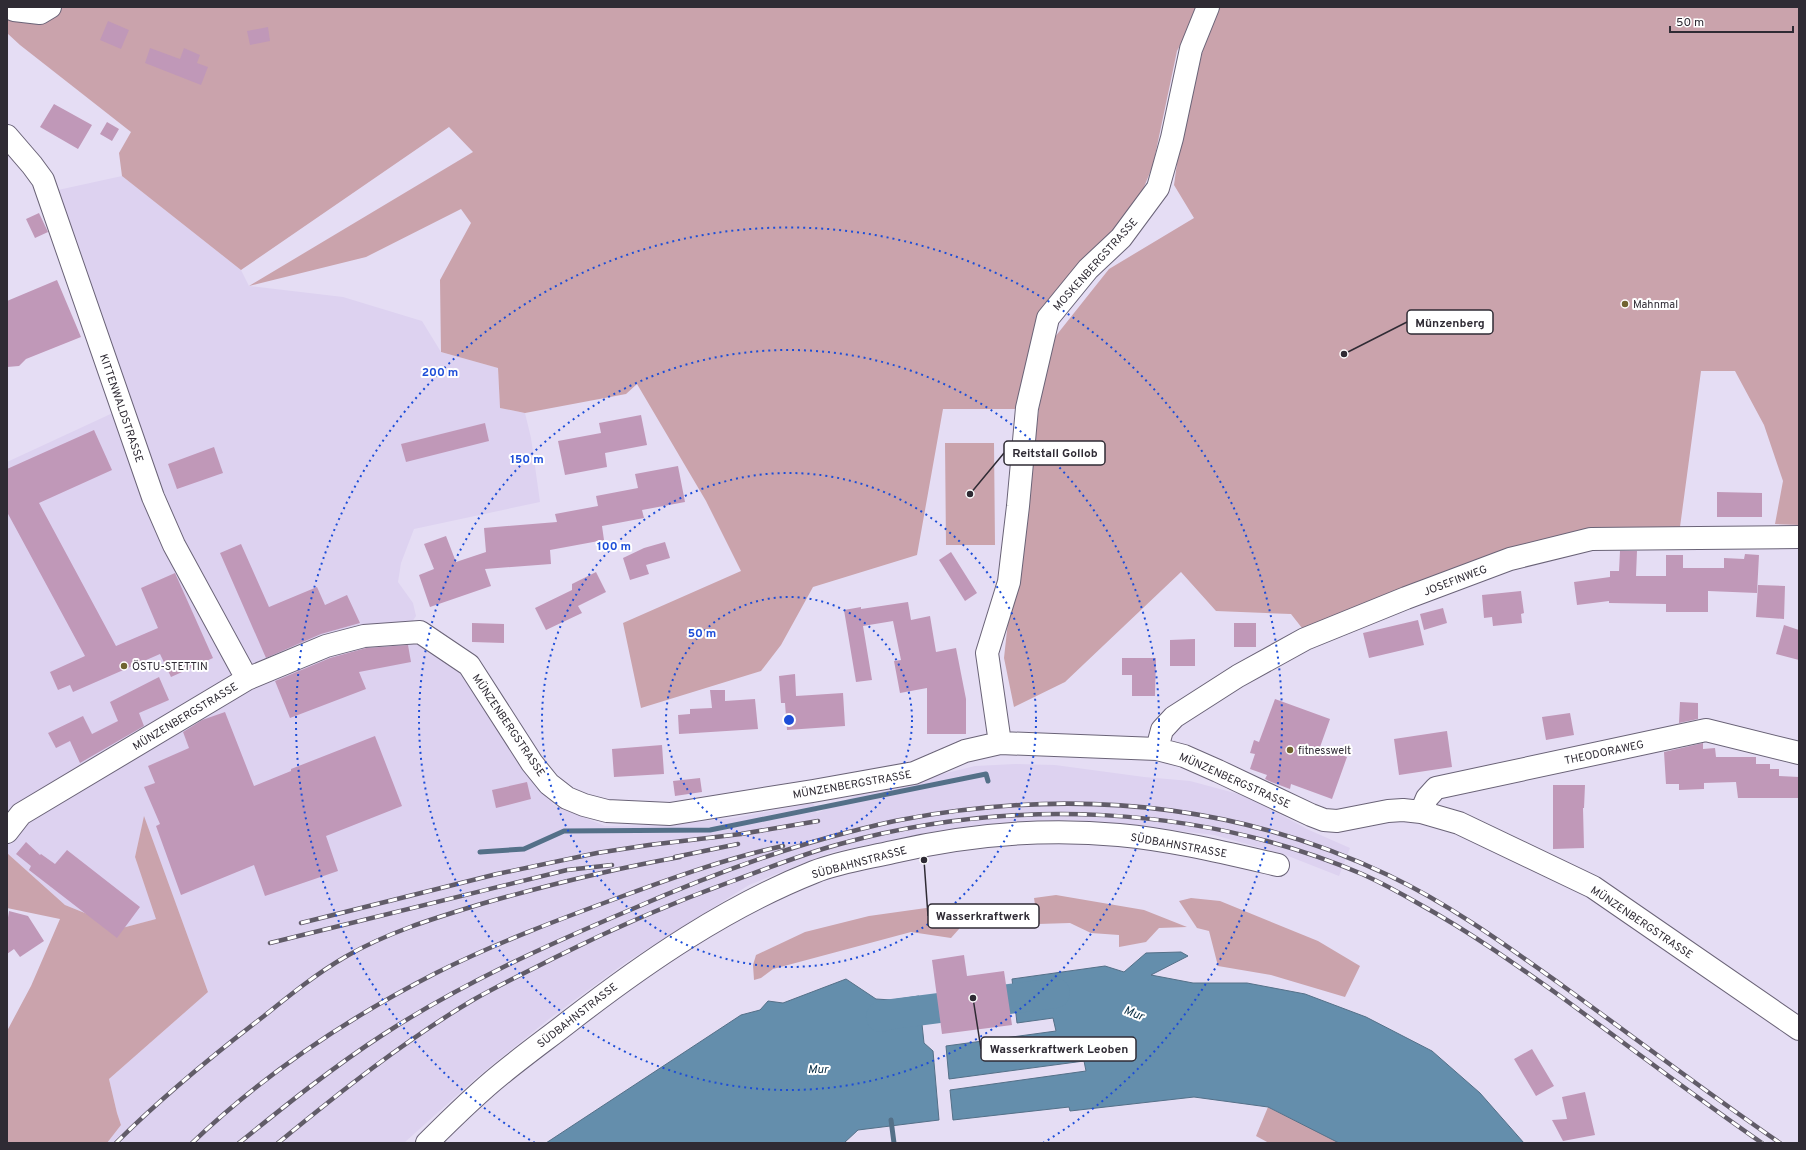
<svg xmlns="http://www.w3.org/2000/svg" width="1806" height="1150" font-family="Overpass,sans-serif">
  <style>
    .built { fill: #ddd2f0 }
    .green { fill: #caa3ac }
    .water { fill: #648eac; stroke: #547088 }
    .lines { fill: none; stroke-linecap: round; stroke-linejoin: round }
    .stream { stroke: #547088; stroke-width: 5 }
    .river { stroke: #648eac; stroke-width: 30 }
    .building { fill: #c098b8 }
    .minor-casing { stroke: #6a6377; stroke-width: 24 }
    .major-casing { stroke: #6a6377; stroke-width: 24 }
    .minor { stroke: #fff; stroke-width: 22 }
    .major { stroke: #fff; stroke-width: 22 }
    .rail-casing { stroke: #615c68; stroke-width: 4.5 }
    .rail { stroke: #fff; stroke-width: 3; stroke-dasharray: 9; stroke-linecap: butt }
    .ring { fill: none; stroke: #1d4ed8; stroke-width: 2; stroke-dasharray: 2 4 }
    .poi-dot { fill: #706431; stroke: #fff; stroke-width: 1.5 }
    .labels { text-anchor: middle; stroke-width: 4; stroke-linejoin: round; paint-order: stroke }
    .street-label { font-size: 11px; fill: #2f2b34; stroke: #fff }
    .poi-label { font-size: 11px; fill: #2f2b34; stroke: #fff; text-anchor: start }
    .water-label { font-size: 12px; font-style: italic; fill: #0c3046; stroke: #fff }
    .centre { fill: #1d4ed8; stroke: #fff; stroke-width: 2 }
    .ring-label { font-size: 12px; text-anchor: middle; font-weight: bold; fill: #1d4ed8; stroke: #fff; stroke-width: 4; stroke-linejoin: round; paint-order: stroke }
    .leader { fill: none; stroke: #2f2b34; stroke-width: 1.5 }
    .callout-dot { fill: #2f2b34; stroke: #fff; stroke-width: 1.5 }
    .callout { fill: #fff; stroke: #2f2b34; stroke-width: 1.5 }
    .callout-label { font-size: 12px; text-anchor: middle; font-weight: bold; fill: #2f2b34 }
  </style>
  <rect width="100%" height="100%" fill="#e5ddf4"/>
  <!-- built -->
  <path class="built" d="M122 176 241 270 249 286 343 297 422 321 441 352 498 368 500 408 525 413 531 438 540 502 414 529 401 563 398 582 413 603 416 616 412 622 464 671 492 723 554 805 605 826 669 825 734 818 813 803 817 813 857 795 975 766 1015 764 1055 765 1144 777 1190 781 1246 796 1309 830 1350 848 1339 876 1283 854 1214 835 1101 822 1071 820 1019 821 931 832 829 853 749 885 625 963 549 1019 475 1079 404 1143H107L121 1125 117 1113 109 1079 208 992 144 817 135 857 157 919 122 928 65 905 7 853V462L130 405 58 190Z"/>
  <!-- green -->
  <path class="green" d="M7 7H1200L1177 51 1153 165 1142 192 1126 216 1068 281 1036 321 1016 409H943L917 555 813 587 781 645 761 671 641 708 623 623 741 571 706 501 637 384 626 394 525 413 500 408 498 368 441 352 440 280 471 223 461 209 366 257 249 286 473 152 449 127 241 270 122 176 119 153 131 132 20 45 7 33Z
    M1217 7H1799V525L1775 524 1783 481 1764 425 1735 371H1701L1680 527 1588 531 1302 628 1291 614 1216 611 1181 572 1065 682 1014 707 1004 658 1013 576 1029 485 1047 347 1109 269 1194 218 1174 185 1179 149 1208 29Z
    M945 443H994L995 545H946Z
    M144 816 208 992 109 1079 117 1113 121 1125 107 1143H7V1031L31 986 60 919 7 908V853L65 905 122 928 156 919 135 857Z
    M1056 895 1144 910 1187 927 1159 928 1146 942 1119 947V935L1091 933 1070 923 1038 924 1034 898Z
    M1191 898 1220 901 1318 941 1360 966 1345 997 1271 975 1218 966 1209 931 1197 928 1179 901Z
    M926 908 952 913 959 922V929L951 938 911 932 773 969 761 978 754 980 753 965 756 955 805 932 869 916Z
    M1268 1107 1336 1141 1339 1143H1269L1256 1136Z"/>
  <!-- water -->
  <path class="water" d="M1181 952 1188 956 1151 975 1193 983H1247L1305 994 1366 1017 1432 1051 1480 1093 1524 1143H1339L1268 1107 1194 1097 1070 1111 1069 1107 953 1120 950 1090 1086 1071 1084 1061 949 1079 946 1046 1056 1031 1053 1018 1017 1023 1012 979 1105 966 1124 972 1146 953Z
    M846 979 876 999 892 1000 919 996 924 1043 933 1051 939 1120 858 1130 844 1143H546L741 1015 760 1010 768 1001 783 1003Z"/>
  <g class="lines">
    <!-- stream -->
    <path class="stream" d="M480 852 524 849 564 831 710 830 986 774 988 781
      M891 1120 894 1143"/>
    <!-- river -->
    <path class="river" d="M881 1017 885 1015 1055 993"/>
  </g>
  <!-- building -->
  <path class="building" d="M108 21 129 30 121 49 100 40Z
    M268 27 270 41 250 45 247 31Z
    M150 48 180 59 184 48 200 55 197 63 208 67 201 85 145 63Z
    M54 104 92 125 78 149 40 127Z
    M107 122 119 129 112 141 100 134Z
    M39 213 48 232 35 238 26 219Z
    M57 280 81 337 26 359 19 366 7 367V301Z
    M641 415 647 445 605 453 607 467 565 475 558 441 601 433 599 423Z
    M485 423 489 441 406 462 401 444Z
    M94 430 112 470 39 503 116 646 158 628 141 588 175 573 213 658 171 677 160 654 73 692 70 685 58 690 50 672 85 656 7 512V469Z
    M214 447 223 473 177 489 168 464Z
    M678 466 685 502 642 510 644 518 602 526 604 540 550 550 551 564 485 569 491 586 430 607 419 575 434 569 424 544 446 536 456 562 486 552 484 528 557 522 555 514 598 506 596 496 638 488 635 474Z
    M1717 492 1762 493V517H1717Z
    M665 542 670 558 646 565 649 574 630 580 623 558 644 548Z
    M241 544 269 607 317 587 325 605 347 595 360 623 321 634 266 658 220 553Z
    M1620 551H1637L1636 576H1666V555H1683V568H1724V558L1744 559 1745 554 1759 555 1757 593 1708 591V612H1666V604L1609 603V601L1577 605 1574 582 1610 577V571H1619Z
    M951 552 977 593 965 601 939 560Z
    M596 572 606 592 578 606 582 613 546 630 535 608 572 590V584Z
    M1758 585 1785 586 1784 619 1756 617Z
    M1521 591 1524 613 1521 614 1522 623 1493 626 1492 617 1484 618 1482 595Z
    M908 602 911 620 930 616 936 652 956 648 966 699V734H927V688L900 693 894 661 901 660 893 621 863 626 872 680 856 682 844 610 861 607V609Z
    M1443 608 1447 623 1424 630 1420 614Z
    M1418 620 1424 645 1369 658 1363 633Z
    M472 623 504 624V643L472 642Z
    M1234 623H1256V647H1234Z
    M1784 625 1799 630V660L1776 654Z
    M1195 639V666H1170V640Z
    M408 645 411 662 359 672 366 689 290 718 275 681 330 658 366 648Z
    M1122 658H1156L1155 696H1132V675H1122Z
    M795 674 796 696 843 693 845 726 787 730 785 703H781L779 676Z
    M159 677 169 700 139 713 144 726 80 763 70 741 56 748 48 733 83 716 92 734 118 721 110 702Z
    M710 690H725V701L755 699 758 729 679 734 678 715 690 714V709L712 708Z
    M1275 699 1330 719 1320 747 1347 757 1332 799 1291 784 1290 789 1269 781 1265 779 1267 775 1250 769 1255 754 1250 753 1254 740 1259 742Z
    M1680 702 1698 703V719L1679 723Z
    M225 712 254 786 291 771V769L375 736 402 806 326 836 338 871 265 896 254 865 181 895 156 826 160 824 144 787 155 783 148 766 189 748 183 732 202 720Z
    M1570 713 1574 735 1546 740 1542 717Z
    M1447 731 1452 767 1399 775 1394 739Z
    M1703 743V749L1715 748 1716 757H1756V764H1770V769H1779V776L1799 777V798H1738L1736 782 1704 783V789L1679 790V784H1666L1664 752Z
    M662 745 664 774 614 777 612 749Z
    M700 778 702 792 675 796 673 781Z
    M527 782 531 799 496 808 492 790Z
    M1553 785H1585L1584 808H1583L1584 848 1553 849Z
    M26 842 40 855 41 854 55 864 67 850 140 907 117 938 29 870 31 866 16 854Z
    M9 911 28 916 44 941 20 957 14 949 7 954V924Z
    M964 955 967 976 1004 971 1012 1025 942 1034 932 960Z
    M1532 1049 1554 1086 1536 1096 1514 1059Z
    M1585 1092 1595 1135 1563 1141 1552 1120 1567 1119 1562 1097Z"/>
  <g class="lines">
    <!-- minor casing -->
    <g class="minor-casing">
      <path id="minor" d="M7 7 14 10 40 13 50 7
        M7 136 32 165 43 180 153 497 174 545 247 679
        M1000 743 987 653 1009 582 1018 506 1027 408 1048 318 1088 269 1121 238 1158 188 1172 138 1191 49 1208 7
        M1157 749 1162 730 1174 717 1238 676 1305 639 1406 598 1510 559 1591 539 1799 537
        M1421 812 1427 798 1436 788 1706 730 1799 753
        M7 832 21 814 247 679 326 646 364 636 420 632 469 665 532 763 549 784 567 798 584 805 607 811 670 814 813 791 914 773 965 751 1000 743 1157 749 1184 756 1218 771 1311 815 1324 820 1337 821 1388 811 1403 810 1421 812 1459 823 1593 887 1799 1029"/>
    </g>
    <!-- major casing -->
    <g class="major-casing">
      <path id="major" d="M427 1143C450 1120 474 1096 500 1075 523 1056 548 1038 571 1020 646 962 726 907 814 872 839 862 867 858 893 852 966 835 1044 828 1119 835 1173 840 1226 853 1278 865"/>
    </g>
    <!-- minor -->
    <use href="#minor" class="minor"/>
    <!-- major -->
    <use href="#major" class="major"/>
    <!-- rail casing -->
    <g class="rail-casing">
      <path id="rail" d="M675 857 738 844
        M301 923 497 874 597 853 649 845 741 834 818 821
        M270 943 567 870 612 865
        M116 1143C162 1097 212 1056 264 1016 290 995 316 974 345 957 388 932 435 918 481 904 548 885 612 869 680 857
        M192 1143C263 1075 348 1018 436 973 496 943 560 919 623 896 675 877 728 858 783 846
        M239 1143C286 1105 333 1067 384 1034 461 984 545 946 630 910 701 879 774 851 849 832 866 828 883 823 900 820 1068 788 1232 801 1388 875 1451 905 1507 946 1563 986 1635 1038 1706 1092 1780 1143
        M278 1143C340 1092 404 1041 473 1000 499 985 527 972 554 958 612 929 669 904 730 882 766 869 802 854 840 844 1012 797 1197 804 1362 874 1382 883 1402 894 1421 905 1470 932 1515 964 1560 996 1627 1045 1694 1096 1762 1143"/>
    </g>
    <!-- rail -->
    <use href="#rail" class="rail"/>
  </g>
  <!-- distance rings -->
  <g class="ring">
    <circle cx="789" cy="720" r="123"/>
    <circle cx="789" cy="720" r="247"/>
    <circle cx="789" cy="720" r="370"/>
    <path d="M535 1143A493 493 0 1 1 1043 1143"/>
  </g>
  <!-- markers -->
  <g class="poi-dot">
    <circle cx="1625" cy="304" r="4"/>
    <circle cx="124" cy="666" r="4"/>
    <circle cx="1290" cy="750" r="4"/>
  </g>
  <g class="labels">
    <!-- street labels -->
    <g class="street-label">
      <text transform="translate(1095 264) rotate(-48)" y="4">MOSKENBERGSTRASSE</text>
      <text transform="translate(122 408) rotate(71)" y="4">KITTENWALDSTRASSE</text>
      <text transform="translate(1455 580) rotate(-21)" y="4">JOSEFINWEG</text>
      <text transform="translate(185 716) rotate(-31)" y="4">MÜNZENBERGSTRASSE</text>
      <text transform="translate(509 725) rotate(56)" y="4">MÜNZENBERGSTRASSE</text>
      <text transform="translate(1604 752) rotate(-12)" y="4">THEODORAWEG</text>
      <text transform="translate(1235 780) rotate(24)" y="4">MÜNZENBERGSTRASSE</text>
      <text transform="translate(852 784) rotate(-10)" y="4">MÜNZENBERGSTRASSE</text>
      <text transform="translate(1179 845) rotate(10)" y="4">SÜDBAHNSTRASSE</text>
      <text transform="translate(859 862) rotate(-15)" y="4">SÜDBAHNSTRASSE</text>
      <text transform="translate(1642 922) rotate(34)" y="4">MÜNZENBERGSTRASSE</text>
      <text transform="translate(577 1015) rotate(-38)" y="4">SÜDBAHNSTRASSE</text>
    </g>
    <!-- poi labels -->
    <g class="poi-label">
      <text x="1633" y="308">Mahnmal</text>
      <text x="132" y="670">ÖSTU-STETTIN</text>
      <text x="1298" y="754">fitnesswelt</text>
    </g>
    <!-- water labels -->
    <g class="water-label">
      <text transform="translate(1134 1013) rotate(21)" y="4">Mur</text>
      <text x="818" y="1073">Mur</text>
    </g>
  </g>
  <circle cx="789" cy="720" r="6" class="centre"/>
  <g class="ring-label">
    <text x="440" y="376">200 m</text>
    <text x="527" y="463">150 m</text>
    <text x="614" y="550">100 m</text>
    <text x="702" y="637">50 m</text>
  </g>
  <!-- callouts -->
  <path class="leader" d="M1344 354L1407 322M970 494L1004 453M924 860L928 916M973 998L981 1049"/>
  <g class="callout-dot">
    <circle cx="1344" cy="354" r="4"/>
    <circle cx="970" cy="494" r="4"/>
    <circle cx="924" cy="860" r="4"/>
    <circle cx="973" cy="998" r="4"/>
  </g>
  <g class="callout">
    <rect x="1407" y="310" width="86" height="24" rx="4"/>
    <rect x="1004" y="441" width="101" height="24" rx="4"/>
    <rect x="928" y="904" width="111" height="24" rx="4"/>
    <rect x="981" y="1037" width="155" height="24" rx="4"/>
  </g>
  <g class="callout-label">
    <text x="1450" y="327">Münzenberg</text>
    <text x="1055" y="457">Reitstall Gollob</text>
    <text x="983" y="920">Wasserkraftwerk</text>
    <text x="1059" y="1053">Wasserkraftwerk Leoben</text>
  </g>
  <!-- border -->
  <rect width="1806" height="1150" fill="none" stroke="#2f2b34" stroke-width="16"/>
  <!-- scale -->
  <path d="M1670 26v6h123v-6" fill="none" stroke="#2f2b34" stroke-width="2"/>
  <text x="1676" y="26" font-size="12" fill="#2f2b34" stroke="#ffffff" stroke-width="3" paint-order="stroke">50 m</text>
</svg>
